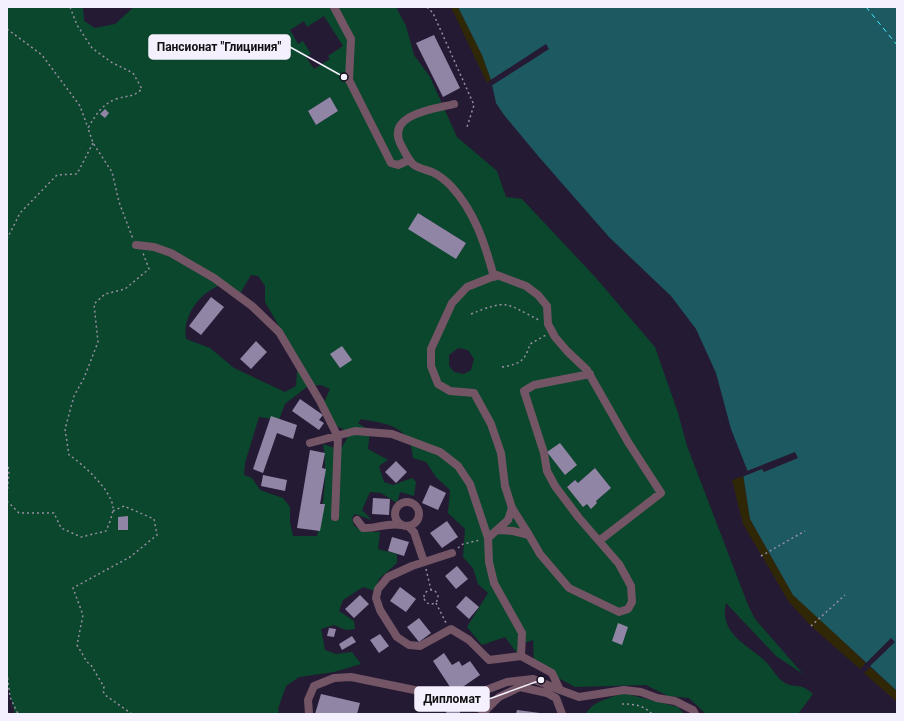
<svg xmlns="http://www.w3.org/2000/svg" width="904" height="721" font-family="Roboto,sans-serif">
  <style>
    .green { fill: #0a472c; fill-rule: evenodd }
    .sand { fill: #302706 }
    .water { fill: #1d5960 }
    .pier { fill: #251a34 }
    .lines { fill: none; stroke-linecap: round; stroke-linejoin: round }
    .ferry { stroke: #49ebff; stroke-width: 1; stroke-dasharray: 5 4; stroke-linecap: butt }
    .building { fill: #9185a6 }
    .path { stroke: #968ea2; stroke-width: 1.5; stroke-dasharray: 2 3; stroke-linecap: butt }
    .minor { stroke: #735565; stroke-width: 8 }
    .leader { fill: none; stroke: #f5f0fe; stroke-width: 1.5 }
    .callout-dot { fill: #f5f0fe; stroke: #0c0813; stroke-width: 1.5 }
    .callout { fill: #f5f0fe; stroke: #f5f0fe; stroke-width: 1.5 }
    .callout-label { font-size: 12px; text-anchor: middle; font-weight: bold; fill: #111 }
  </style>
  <rect width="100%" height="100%" fill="#251a34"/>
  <!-- green -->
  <path class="green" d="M7 7H83L84 21 95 28 115 24 134 7H396L406 26 414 55 430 77 457 137 497 171 506 197 522 199 596 278 655 347 678 413 687 446 748 605 755 619 803 674 776 656 726 603C719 633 746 644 764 660 771 666 777 679 785 683 797 689 800 682 813 694L798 714H706L689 698 668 696 646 685 575 687 534 665 533 640 522 644 517 653 505 637 482 645 467 627 488 593 478 584 473 568 463 557 465 529 448 513 450 490 436 477 426 462 413 458C411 426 388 424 361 419L358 423 370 431 368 449 388 460 379 466 384 482 393 485 412 478 416 482 414 496 400 492 397 503 381 493 370 492 362 510 372 520 355 514 352 518 354 526 365 532H380L378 549 397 554V563L379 579 375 591 363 587 343 600 339 611 354 621 355 629 346 630 334 625 321 629 325 650 336 654 352 652 361 664 334 672 299 677 286 686 278 709 279 714H15L7 682ZM324 16 343 46 328 56 330 59 314 69 306 57 311 54 303 41 298 44 290 30 304 21 307 27ZM330 97 338 111 316 125 308 111ZM418 213 466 243 456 259ZM251 275 258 276 265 286V302L298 359 296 386 285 392 234 368 210 348 186 339C182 316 200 292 221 285L240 294ZM458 348 468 350 474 359 471 370 464 374 454 372 449 366V355ZM321 385 330 389 322 407 332 424 343 429 347 439 340 450 323 444C328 469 323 511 317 536H293L290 522V507L283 498 260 490 252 478 244 475 245 463 259 417 279 420 285 404 308 386ZM595 468 611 488 596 501 597 503 591 508 587 504 583 506 567 487 575 480 578 483Z
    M623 693 678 707 684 714H586C592 701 611 698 623 693Z"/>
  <!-- sand -->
  <path class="sand" d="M451 7H458L482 55 491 80 487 83Z
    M743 476 750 519 793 595 819 618 866 663 860 669 811 626 789 602 743 524 732 480Z
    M870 667 897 691V702L864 673Z"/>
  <!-- water -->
  <path class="water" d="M458 7H897V691L793 595 750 519 743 474 748 472 731 429 716 373 696 329 671 296 609 237 539 157 504 115 496 103 491 80 482 55Z"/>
  <!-- pier -->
  <path class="pier" d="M546 44 549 49 491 86 489 81Z
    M795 452 798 458 764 472 762 469 742 477V473Z
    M891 638 895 642 868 668 864 665Z"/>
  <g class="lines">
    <!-- ferry -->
    <path class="ferry" d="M866 7 897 45"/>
  </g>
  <!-- building -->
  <path class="building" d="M434 35 460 88 443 97 416 43Z
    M330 97 338 111 316 125 308 111Z
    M105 109 109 113 105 118 100 114Z
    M418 213 466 243 456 259 408 229Z
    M211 297 224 307 201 335 189 326Z
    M256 341 267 352 251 369 240 359Z
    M342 346 352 360 340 368 330 354Z
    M300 399 323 415 319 420 324 423 319 430 292 411Z
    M271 416 297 425 293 439 277 433 263 473 253 469Z
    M560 443 577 465 565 475 547 452Z
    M310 450 325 453 322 468 326 469 320 504H325L320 531 297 528Z
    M396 461 407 472 396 483 385 472Z
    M595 468 611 488 596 501 597 503 591 509 587 504 583 507 567 487 575 480 578 483Z
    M263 475 287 480 285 491 261 486Z
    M430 485 446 493 438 510 422 503Z
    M373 498 390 499 389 515 372 514Z
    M128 516V530H118V517Z
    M447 521 458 537 442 548 430 533Z
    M392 537 409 542 404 556 388 551Z
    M457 566 468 579 456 589 445 576Z
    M400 587 416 599 406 612 390 601Z
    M360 595 369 604 354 618 345 609Z
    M466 596 479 607 469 619 456 607Z
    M419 618 431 633 419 642 407 627Z
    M618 623 628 627 622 645 612 641Z
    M329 628 336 629 334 637 327 636Z
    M380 634 389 646 379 653 370 640Z
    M352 636 356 642 342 650 339 644Z
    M444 653 452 665 459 661 462 666 470 661 480 675 454 693 433 661Z
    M321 694 360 703 357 714H315Z
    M454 705 460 710V714H446L447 708Z
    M517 710 540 713V714H516Z"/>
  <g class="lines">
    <!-- path -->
    <path class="path" d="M70 7 77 25 92 48 111 62 133 73 142 89C132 98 128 95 116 99 102 104 95 116 88 128L93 143 112 172 119 202 133 239
      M427 7 433 13 474 105 467 127
      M7 29 42 55 80 106 88 128
      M7 239 20 213 57 175 77 174 93 143
      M471 314C508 299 505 303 539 320
      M502 367C520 364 525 361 530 344L546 335
      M7 462 9 471 7 497
      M7 501 19 513H54L61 528 81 537 106 531C109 524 113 515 113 507 111 490 83 464 69 455L65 429 74 396 84 378 98 342 94 304 105 294 125 289 149 269 143 253
      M113 511 124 506 154 519 157 535 130 557 73 588 83 615 77 645 87 662 91 665 104 687 103 691 105 695 132 714
      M458 548 463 544 480 540
      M761 556 805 531
      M426 569 431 590
      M424 597a7 7 0 1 1 14 0a7 7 0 1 1-14 0Z
      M436 603 446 623
      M811 626 845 595
      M7 673 10 697 18 714
      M622 704C633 704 644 705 652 714"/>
    <!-- minor -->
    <path class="minor" d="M334 7 351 39 349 80 391 163 398 165 409 160
      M454 104C435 109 385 114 401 145 405 152 408 160 414 165 420 169 428 170 434 173 440 176 447 182 451 186 475 212 485 244 494 277
      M136 245 154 247 171 253 214 278 252 306 279 332 320 401 338 437 335 517
      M310 443 355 431 392 434 440 452 458 466 470 484 488 538 489 562 494 583 522 633 521 656
      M395 514a12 12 0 1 1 24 0a12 12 0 1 1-24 0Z
      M357 520 363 528C378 529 386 522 402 525
      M408 526 414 532 424 562
      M498 530 513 531 529 535 540 554 569 588 619 612 628 609 632 602 631 586 619 564 579 518 555 486 547 471 544 453 524 391 534 385 590 374
      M529 535 512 508 505 486 501 453 491 424 474 393 450 391 438 384 431 366V349L452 303 467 287 497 275 526 286 538 295 547 306 548 324 555 337 567 351 587 370 628 442 661 493 599 541
      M488 538 508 520 512 508
      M452 553 412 566 388 577 378 589 376 598 380 610 397 637 409 645 420 646 451 629 469 640 489 660 521 656 552 673 560 690 579 697 624 690 641 692 657 698 675 701 693 710 695 714
      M560 690 533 679 507 682 478 693 471 705 485 711 499 697 520 687 547 693 556 698 562 714
      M309 714 308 700 314 686 334 678 351 677 473 702"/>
  </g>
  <!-- callouts -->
  <path class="leader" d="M344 77L290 47M541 680L489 699"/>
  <g class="callout-dot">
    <circle cx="344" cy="77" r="4"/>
    <circle cx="541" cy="680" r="4"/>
  </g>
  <g class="callout">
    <rect x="149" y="35" width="141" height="24" rx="4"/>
    <rect x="415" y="687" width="74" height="24" rx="4"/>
  </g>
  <g class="callout-label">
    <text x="219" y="51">Пансионат "Глициния"</text>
    <text x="452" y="703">Дипломат</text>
  </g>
  <!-- border -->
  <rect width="904" height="721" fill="none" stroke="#f5f0fe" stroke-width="16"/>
</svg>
